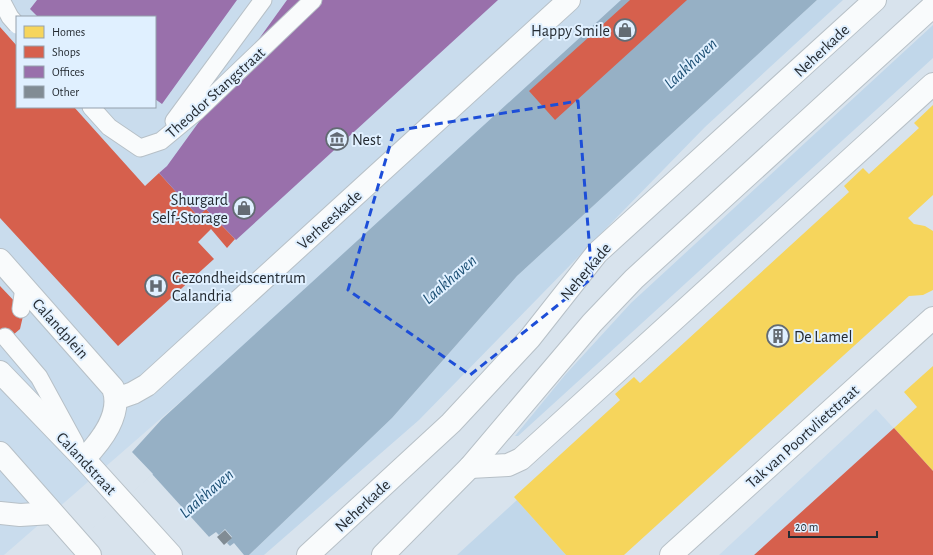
<svg xmlns="http://www.w3.org/2000/svg" width="933" height="555" font-family="'Alegreya Sans',sans-serif">
  <style>
    .built { fill: #c9dced; fill-rule: evenodd }
    .green { fill: #c1d7ea }
    .water { fill: #96b0c5 }
    .pier { fill: #d8e3ed }
    .homes { fill: #f6d55c }
    .shops { fill: #d6604d }
    .offices { fill: #9970ab }
    .building { fill: #818c94 }
    .lines { fill: none; stroke-linecap: round; stroke-linejoin: round }
    .service-casing { stroke: #b7c0c7; stroke-width: 19 }
    .minor-casing { stroke: #b7c0c7; stroke-width: 24 }
    .secondary-casing { stroke: #b7c0c7; stroke-width: 24 }
    .service { stroke: #f9fbfc; stroke-width: 17 }
    .minor { stroke: #f9fbfc; stroke-width: 22 }
    .secondary { stroke: #f9fbfc; stroke-width: 22 }
    .service-bridge-casing { stroke: #b7c0c7; stroke-width: 19; stroke-linecap: butt }
    .service-bridge { stroke: #f9fbfc; stroke-width: 17 }
    .marked { fill: none; stroke: #1d4ed8; stroke-width: 3; stroke-dasharray: 8 5; stroke-linejoin: round }
    .labels { text-anchor: middle; stroke-width: 4; stroke-linejoin: round; paint-order: stroke }
    .poi-label { font-size: 16px; fill: #242b32; stroke: #e0f0ff; text-anchor: start }
    .street-label { font-size: 16px; fill: #242b32; stroke: #e0f0ff }
    .water-label { font-size: 17px; font-style: italic; fill: #1d5075; stroke: #e0f0ff }
  </style>
  <rect width="100%" height="100%" fill="#d8e3ed"/>
  <!-- built -->
  <path class="built" d="M0 0H642L4 555H0ZM17 17H155V107H17Z
    M876 409 933 471V555H719Z"/>
  <!-- green -->
  <path class="green" d="M817 0H843L705 127 419 420 264 555H249L392 418 517 276Z
    M933 25V58L518 436H515L565 375 631 303Z
    M517 500 566 555H457Z"/>
  <!-- water -->
  <path class="water" d="M621 0H817L517 276 392 418 249 555H244L234 543 230 546 227 543 232 537 225 529 219 535 216 532 206 539 64 555 153 474 132 452 162 419Z"/>
  <!-- pier -->
  <path class="pier" d="M152 474 210 538 191 555H62Z"/>
  <!-- homes -->
  <path class="homes" d="M933 105V195L908 218 914 224 925 226 933 231V290L923 295 909 296 624 555H566L514 497 620 400 615 394 634 377 640 383 849 192 844 186 863 168 869 174 919 128 914 123Z
    M933 366V471L894 428 917 407 904 392Z"/>
  <!-- shops -->
  <path class="shops" d="M630 0H687L555 120 529 91Z
    M0 27 17 46V107H74L145 186 159 173 198 216 206 209 235 239 227 248 211 229 198 242 214 259 118 346 0 218Z
    M0 286 18 305 23 316 20 329 13 335 0 337Z
    M894 428 933 471V555H754Z"/>
  <!-- offices -->
  <path class="offices" d="M37 0H237L162 104 155 99V17H38L30 9Z
    M287 0H498L236 240 206 209 198 216 159 173 167 166Z"/>
  <!-- building -->
  <path class="building" d="M225 530 232 538 224 545 217 537Z"/>
  <g class="lines">
    <!-- service casing -->
    <g class="service-casing">
      <path id="service" d="M91 107 109 127 140 148 161 141 196 112 313 0
        M174 121 263 0
        M21 309 24 287
        M5 337 39 377 75 443"/>
    </g>
    <!-- minor casing -->
    <g class="minor-casing">
      <path id="minor" d="M0 260 113 388C123 414 101 441 84 459
        M116 399 133 393 147 385 569 0
        M470 467 508 465 521 459 933 84
        M0 513 20 515 52 513
        M671 555 933 318"/>
    </g>
    <!-- secondary casing -->
    <g class="secondary-casing">
      <path id="secondary" d="M0 372 84 459 171 555
        M0 453 90 555
        M308 555 451 423 530 338 597 253 875 0
        M383 555 470 467 592 323 634 279 933 6"/>
    </g>
    <!-- service -->
    <use href="#service" class="service"/>
    <!-- minor -->
    <use href="#minor" class="minor"/>
    <!-- secondary -->
    <use href="#secondary" class="secondary"/>
    <!-- service-bridge casing -->
    <g class="service-bridge-casing">
      <path id="service-bridge" d="M1 0 10 17 17 25"/>
    </g>
    <!-- service-bridge -->
    <use href="#service-bridge" class="service-bridge"/>
  </g>
  <!-- marked area -->
  <path class="marked" d="M578 101 592 278 470 375 348 290 394 131Z"/>
  <!-- icons -->
  <defs>
    <g id="shop-ring" transform="scale(1.15)"><circle r="9.5" fill="#e0f0ff" stroke="#636b73" stroke-width="1.5"/><path d="M-5-2.5h2.3a2.7 3.5 0 0 1 5.4 0H5L5.5 6h-11ZM-1.5-2.5h3a1.5 2.3 0 0 0-3 0Z" fill="#636b73"/></g>
    <g id="museum-ring" transform="scale(1.15)"><circle r="9.5" fill="#e0f0ff" stroke="#636b73" stroke-width="1.5"/><path d="M0-6L6-3V-2H-6V-3ZM-5-1h2V3h-2ZM-1-1h2V3h-2ZM3-1h2V3H3ZM-6 4H6V6H-6Z" fill="#636b73"/></g>
    <g id="hospital-ring" transform="scale(1.15)"><circle r="9.5" fill="#e0f0ff" stroke="#636b73" stroke-width="1.5"/><path d="M-5-5h3v3.5h4V-5h3V5h-3V1.5h-4V5h-3Z" fill="#636b73"/></g>
    <g id="building-ring" transform="scale(1.15)"><circle r="9.5" fill="#e0f0ff" stroke="#636b73" stroke-width="1.5"/><path d="M-4-6H4V6H1V3H-1V6H-4ZM-2.5-4.3h1.7v1.8h-1.7ZM.8-4.3h1.7v1.8H.8ZM-2.5-1h1.7V.8h-1.7ZM.8-1h1.7V.8H.8Z" fill="#636b73"/></g>
  </defs>
  <g fill-rule="evenodd">
    <use href="#shop-ring" x="625" y="30"/>
    <use href="#museum-ring" x="337" y="139"/>
    <use href="#shop-ring" x="244" y="208"/>
    <use href="#hospital-ring" x="156" y="286"/>
    <use href="#building-ring" x="778" y="336"/>
  </g>
  <g class="labels">
    <!-- poi labels -->
    <g class="poi-label">
      <text x="610" y="36" text-anchor="end">Happy Smile</text>
      <text x="352" y="145">Nest</text>
      <text x="228" y="205" text-anchor="end">Shurgard<tspan x="228" dy="18">Self-Storage</tspan></text>
      <text x="172" y="283">Gezondheidscentrum<tspan x="172" dy="18">Calandria</tspan></text>
      <text x="794" y="342">De Lamel</text>
    </g>
    <!-- street labels -->
    <g class="street-label">
      <text transform="translate(821 50) rotate(-43)" y="6">Neherkade</text>
      <text transform="translate(215 92) rotate(-42)" y="6">Theodor Stangstraat</text>
      <text transform="translate(329 219) rotate(-42)" y="6">Verheeskade</text>
      <text transform="translate(585 271) rotate(-50)" y="6">Neherkade</text>
      <text transform="translate(61 328) rotate(48)" y="6">Calandplein</text>
      <text transform="translate(802 436) rotate(-42)" y="6">Tak van Poortvlietstraat</text>
      <text transform="translate(87 463) rotate(47)" y="6">Calandstraat</text>
      <text transform="translate(362 505) rotate(-43)" y="6">Neherkade</text>
    </g>
    <!-- water labels -->
    <g class="water-label">
      <text transform="translate(690 63) rotate(-43)" y="6">Laakhaven</text>
      <text transform="translate(449 279) rotate(-41)" y="6">Laakhaven</text>
      <text transform="translate(206 493) rotate(-41)" y="6">Laakhaven</text>
    </g>
  </g>
  <!-- legend -->
  <rect x="16" y="16" width="140" height="92" fill="#e0f0ff" stroke="#95a1ad"/>
  <rect x="24" y="26" width="20" height="12" fill="#f6d55c" stroke="#95a1ad"/>
  <text x="52" y="36" font-size="12" fill="#242b32">Homes</text>
  <rect x="24" y="46" width="20" height="12" fill="#d6604d" stroke="#95a1ad"/>
  <text x="52" y="56" font-size="12" fill="#242b32">Shops</text>
  <rect x="24" y="66" width="20" height="12" fill="#9970ab" stroke="#95a1ad"/>
  <text x="52" y="76" font-size="12" fill="#242b32">Offices</text>
  <rect x="24" y="86" width="20" height="12" fill="#818c94" stroke="#95a1ad"/>
  <text x="52" y="96" font-size="12" fill="#242b32">Other</text>
  <!-- scale -->
  <path d="M789 531v6h88v-6" fill="none" stroke="#242b32" stroke-width="2"/>
  <text x="795" y="531" font-size="12" fill="#242b32" stroke="#e0f0ff" stroke-width="3" paint-order="stroke">20 m</text>
</svg>
